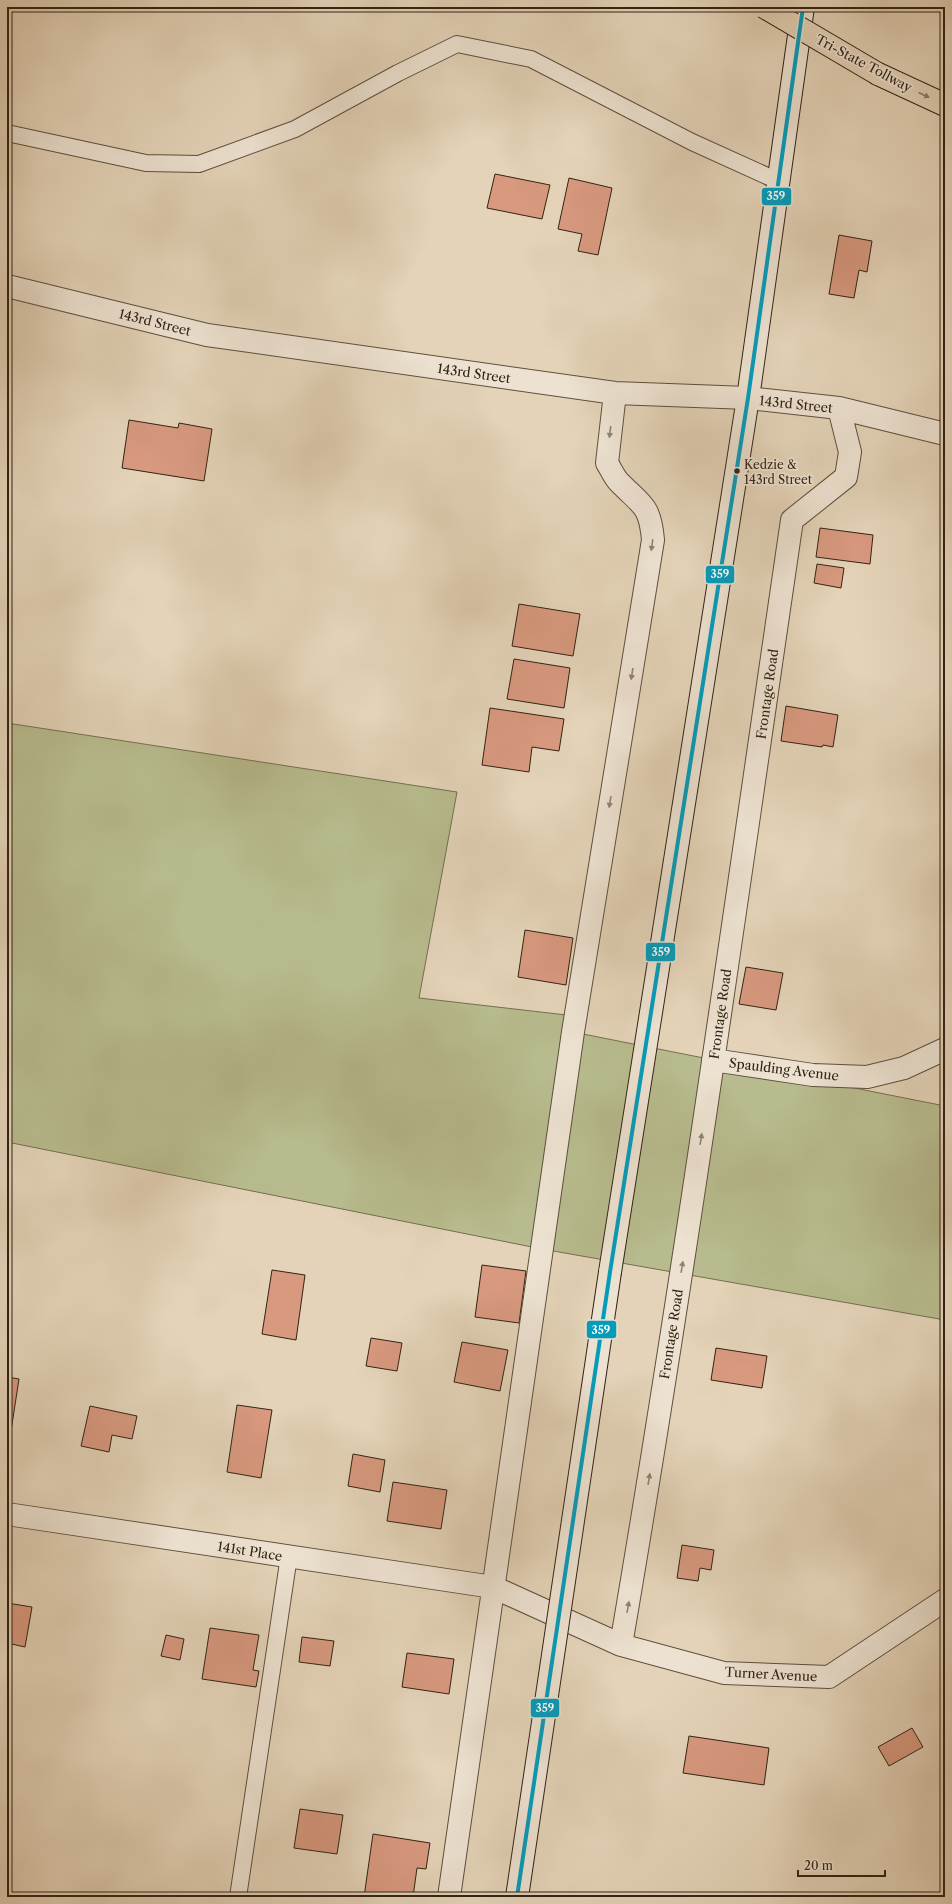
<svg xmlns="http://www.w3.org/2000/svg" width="952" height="1904" font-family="'Libre Caslon Text',serif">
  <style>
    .green { fill: #b7bb8d; stroke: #746f50 }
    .building { fill: #d8997f; stroke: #312314 }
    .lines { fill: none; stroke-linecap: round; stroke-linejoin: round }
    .lane-casing { stroke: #5e4f3d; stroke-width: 18 }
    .street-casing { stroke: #5e4f3d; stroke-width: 24 }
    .secondary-casing { stroke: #312314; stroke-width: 24 }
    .highway-casing { stroke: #312314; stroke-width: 24 }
    .lane { stroke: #ede2d1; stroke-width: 16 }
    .street { stroke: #ede2d1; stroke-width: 22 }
    .secondary { stroke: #ede2d1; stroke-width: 22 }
    .highway { stroke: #e4d3b8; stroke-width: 22 }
    .secondary-bridge-casing { stroke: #312314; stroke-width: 24; stroke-linecap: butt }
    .highway-bridge-casing { stroke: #312314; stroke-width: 24; stroke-linecap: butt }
    .secondary-bridge { stroke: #ede2d1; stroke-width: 22 }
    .highway-bridge { stroke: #e4d3b8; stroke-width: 22 }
    .bus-1-casing { stroke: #ede2d1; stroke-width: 7 }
    .bus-1 { stroke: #059cbb; stroke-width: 4 }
    .oneway { fill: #8a7b66 }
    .oneway2 { fill: #8f8272 }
    .bus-dot { fill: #312314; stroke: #ede2d1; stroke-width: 1.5 }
    .labels { text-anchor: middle; stroke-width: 3.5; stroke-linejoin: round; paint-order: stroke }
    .bus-label { font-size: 12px; fill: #312314; stroke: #ede2d1; text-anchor: start }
    .street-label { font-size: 13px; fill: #312314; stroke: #ede2d1 }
    .line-badge { stroke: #ede2d1; stroke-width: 1.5 }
    .badge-label { font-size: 11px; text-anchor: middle; font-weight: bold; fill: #fff }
  </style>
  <rect width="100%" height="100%" fill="#e4d3b8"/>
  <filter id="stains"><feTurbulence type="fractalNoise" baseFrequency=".005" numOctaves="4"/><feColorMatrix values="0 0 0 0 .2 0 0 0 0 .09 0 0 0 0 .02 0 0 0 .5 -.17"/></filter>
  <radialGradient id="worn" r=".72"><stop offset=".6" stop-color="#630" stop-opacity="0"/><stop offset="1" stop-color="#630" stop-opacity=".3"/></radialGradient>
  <!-- green -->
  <path class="green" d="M7 723 457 792 419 998 575 1016 573 1032 945 1106V1320L542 1249 7 1142Z"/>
  <!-- building -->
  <path class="building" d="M495 174 550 185 542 219 487 208Z
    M569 178 612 188 598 255 578 251 582 234 558 229Z
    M839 235 872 241 867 272 859 270 854 298 829 294Z
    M129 420 178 428 179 423 212 429 204 481 122 468Z
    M820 528 873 535 870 564 816 557Z
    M817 564 844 568 841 588 814 583Z
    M519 604 580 614 573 656 512 646Z
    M514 659 570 668 564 708 507 699Z
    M786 706 838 715 833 747 823 745 822 747 781 741Z
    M490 708 564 719 559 751 532 747 529 772 482 765Z
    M525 930 573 938 566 985 518 977Z
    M746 967 783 973 776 1010 739 1004Z
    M482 1265 526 1271 519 1323 475 1317Z
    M272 1270 305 1275 296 1340 262 1334Z
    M7 1283 11 1284 7 1312Z
    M371 1338 402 1343 397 1371 366 1366Z
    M462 1342 508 1350 500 1391 454 1382Z
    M716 1348 767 1356 762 1388 711 1380Z
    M7 1377 19 1379 9 1444H7Z
    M237 1405 272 1410 261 1478 227 1472Z
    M90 1406 137 1416 132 1439 112 1435 109 1452 81 1446Z
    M353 1454 385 1460 380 1492 348 1486Z
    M393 1482 447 1490 441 1529 387 1521Z
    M682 1545 714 1550 711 1570 700 1568 698 1581 677 1578Z
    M7 1603 32 1607 25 1647 7 1643Z
    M210 1628 259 1635 253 1670 259 1671 256 1687 202 1679Z
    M166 1635 184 1639 180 1660 161 1656Z
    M302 1637 334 1641 330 1666 299 1662Z
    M407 1653 454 1659 449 1694 402 1687Z
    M912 1728 923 1747 889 1766 878 1747Z
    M689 1736 769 1748 764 1785 683 1773Z
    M300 1809 343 1815 337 1854 294 1848Z
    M373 1834 430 1843 426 1869 417 1868 413 1897H364Z"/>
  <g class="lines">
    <!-- lane casing -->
    <g class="lane-casing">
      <path id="lane" d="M7 133 146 163 199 164 295 129 398 73 457 44 531 59 692 142 778 181
        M238 1897 289 1556"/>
    </g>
    <!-- street casing -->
    <g class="street-casing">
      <path id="street" d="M7 286 207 335 615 393 748 398 839 408 945 434
        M713 1060 813 1075 867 1077 904 1068 945 1049
        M7 1514 493 1587 621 1645 724 1673 829 1677 945 1600
        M621 1645C685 1271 737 895 792 520L846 477 850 452 839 408
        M449 1897 573 1032 653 540C650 504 641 505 619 482 614 477 611 469 607 463L615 393"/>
    </g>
    <!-- secondary casing -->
    <g class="secondary-casing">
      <path id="secondary" d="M610 1272 748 398 803 7"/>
    </g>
    <!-- highway casing -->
    <g class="highway-casing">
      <path id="highway" d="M878 74 945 105"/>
    </g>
    <!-- lane -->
    <use href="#lane" class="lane"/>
    <!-- street -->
    <use href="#street" class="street"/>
    <!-- secondary -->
    <use href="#secondary" class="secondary"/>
    <!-- highway -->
    <use href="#highway" class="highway"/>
    <!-- secondary-bridge casing -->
    <g class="secondary-bridge-casing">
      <path id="secondary-bridge" d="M517 1897 610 1272"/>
    </g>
    <!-- highway-bridge casing -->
    <g class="highway-bridge-casing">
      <path id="highway-bridge" d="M764 7 878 74"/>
    </g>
    <!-- secondary-bridge -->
    <use href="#secondary-bridge" class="secondary-bridge"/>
    <!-- highway-bridge -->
    <use href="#highway-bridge" class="highway-bridge"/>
    <!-- bus-1 casing -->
    <g class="bus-1-casing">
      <path id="bus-1" d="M517 1897 610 1272 748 398 803 7"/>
    </g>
    <!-- bus-1 -->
    <use href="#bus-1" class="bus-1"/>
  </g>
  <!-- one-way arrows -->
  <defs><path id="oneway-solid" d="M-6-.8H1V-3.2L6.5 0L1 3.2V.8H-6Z"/></defs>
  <use class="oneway" href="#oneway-solid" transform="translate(924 95) rotate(25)"/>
  <g class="oneway2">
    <use href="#oneway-solid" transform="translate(610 432) rotate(97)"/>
    <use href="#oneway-solid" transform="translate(652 545) rotate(98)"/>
    <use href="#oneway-solid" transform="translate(632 674) rotate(99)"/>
    <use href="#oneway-solid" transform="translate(610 802) rotate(99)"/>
    <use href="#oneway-solid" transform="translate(701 1139) rotate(-81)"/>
    <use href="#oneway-solid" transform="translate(682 1267) rotate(-81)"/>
    <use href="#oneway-solid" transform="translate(649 1479) rotate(-81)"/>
    <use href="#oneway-solid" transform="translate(628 1607) rotate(-80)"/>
  </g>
  <!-- markers -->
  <circle class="bus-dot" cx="737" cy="471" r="3.5"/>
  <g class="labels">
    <!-- bus labels -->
    <g class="bus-label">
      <text x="744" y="469">Kedzie &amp;<tspan x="744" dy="15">143rd Street</tspan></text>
    </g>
    <!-- street labels -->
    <g class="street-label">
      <text transform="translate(864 63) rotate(28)" y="5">Tri-State Tollway</text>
      <text transform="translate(155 322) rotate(14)" y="5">143rd Street</text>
      <text transform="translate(474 373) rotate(8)" y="5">143rd Street</text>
      <text transform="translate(796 404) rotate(6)" y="5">143rd Street</text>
      <text transform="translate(767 694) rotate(-82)" y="5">Frontage Road</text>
      <text transform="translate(720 1014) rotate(-82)" y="5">Frontage Road</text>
      <text transform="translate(784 1069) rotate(7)" y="5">Spaulding Avenue</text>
      <text transform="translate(671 1334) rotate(-81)" y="5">Frontage Road</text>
      <text transform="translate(250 1551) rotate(9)" y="5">141st Place</text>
      <text transform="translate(771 1674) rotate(3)" y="5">Turner Avenue</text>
    </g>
  </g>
  <g class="line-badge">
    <rect x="761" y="187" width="31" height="19" rx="4" fill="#059cbb"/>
    <rect x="705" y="565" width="30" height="19" rx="4" fill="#059cbb"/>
    <rect x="645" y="942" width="31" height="20" rx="4" fill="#059cbb"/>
    <rect x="586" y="1320" width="31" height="19" rx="4" fill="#059cbb"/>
    <rect x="530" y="1698" width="30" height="20" rx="4" fill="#059cbb"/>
  </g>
  <g class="badge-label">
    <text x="776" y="200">359</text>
    <text x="720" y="578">359</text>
    <text x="661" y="956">359</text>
    <text x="601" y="1334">359</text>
    <text x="545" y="1712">359</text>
  </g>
  <!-- margin -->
  <rect width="952" height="1904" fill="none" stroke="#e4d3b8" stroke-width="24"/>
  <rect x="8" y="8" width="936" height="1888" fill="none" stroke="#312314" stroke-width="2"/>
  <rect x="12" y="12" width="928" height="1880" fill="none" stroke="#312314"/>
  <!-- scale -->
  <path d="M798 1870v6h87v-6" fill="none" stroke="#312314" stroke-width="2"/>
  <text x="804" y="1870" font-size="12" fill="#312314" stroke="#ede2d1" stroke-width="3" paint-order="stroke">20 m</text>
  <rect width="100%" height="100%" filter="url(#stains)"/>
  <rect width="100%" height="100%" fill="url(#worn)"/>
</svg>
